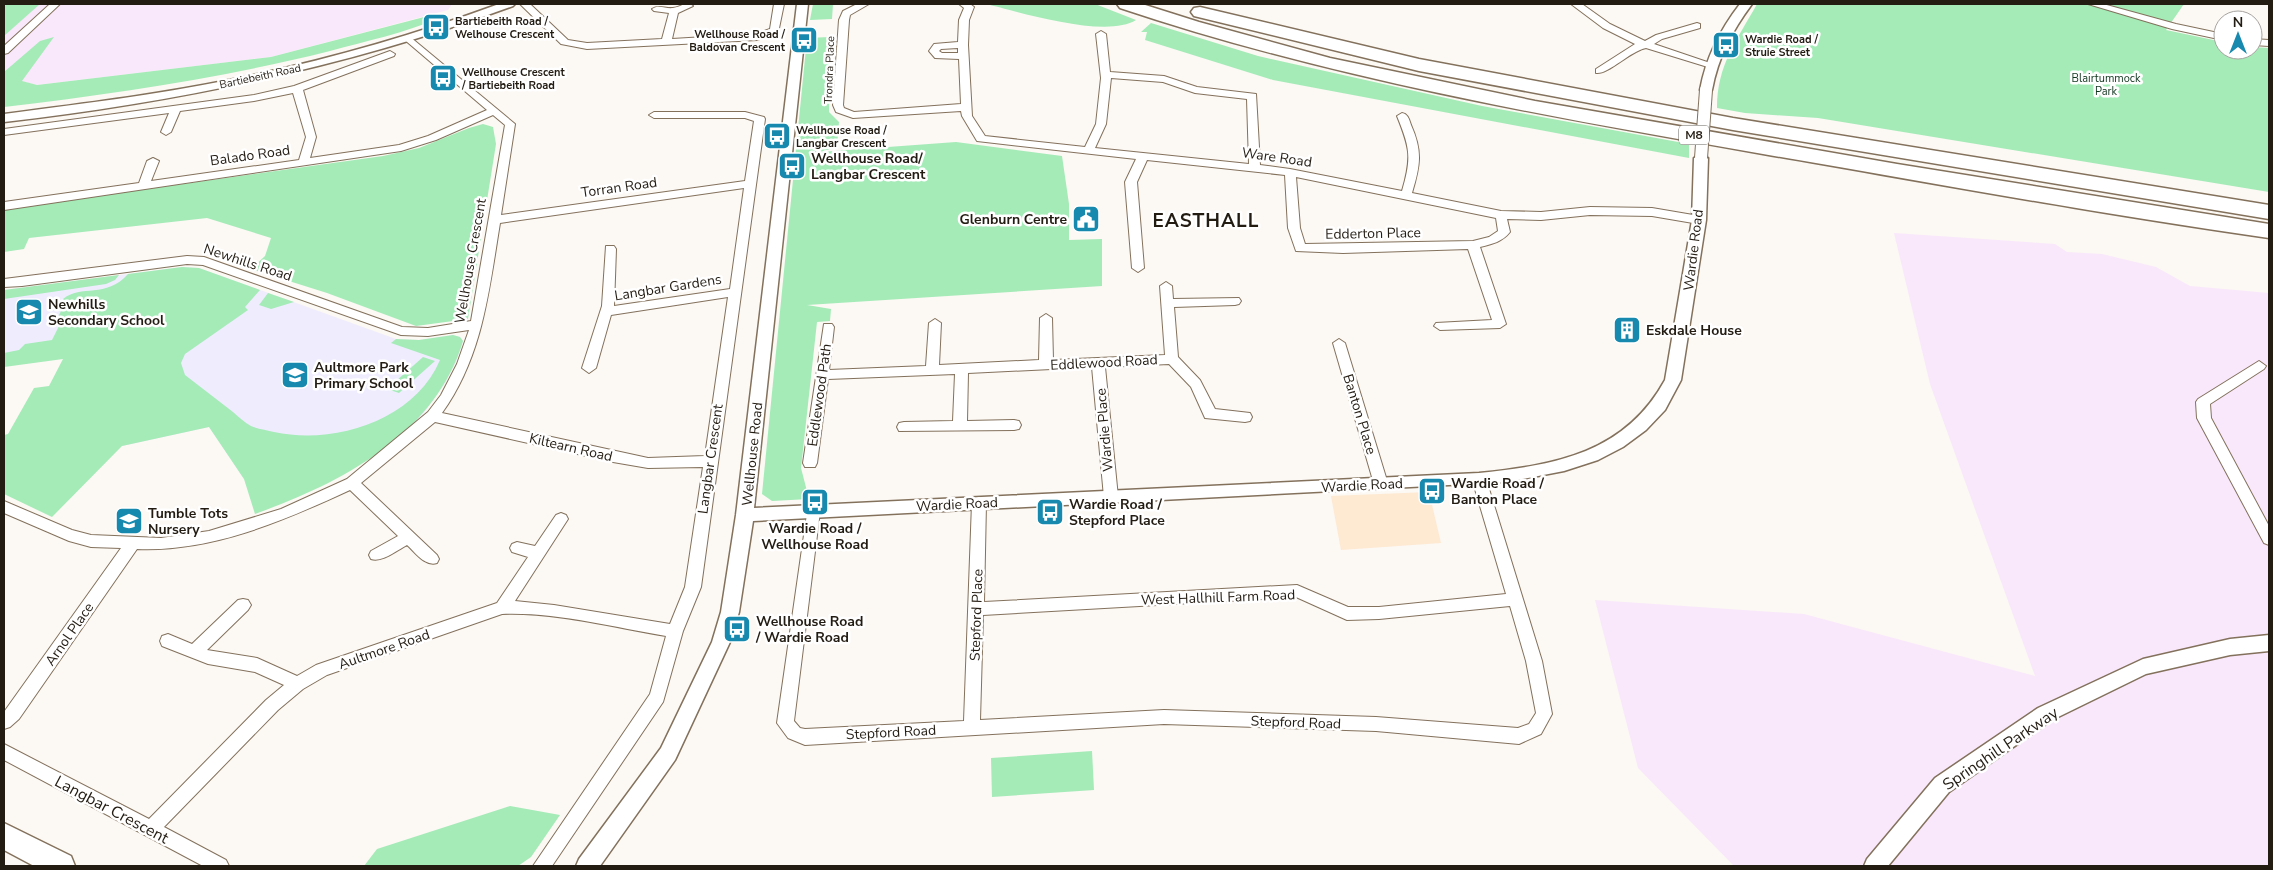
<svg xmlns="http://www.w3.org/2000/svg" width="2273" height="870" font-family="'Nunito Sans',sans-serif">
  <style>
    .built { fill: #fee9d2 }
    .industrial { fill: #f9e8fb }
    .education { fill: #efecfe }
    .green { fill: #a4ebb8 }
    .lines { fill: none; stroke-linecap: round; stroke-linejoin: round }
    .minor-casing { stroke: #83715c; stroke-width: 2 }
    .tertiary-casing { stroke: #83715c; stroke-width: 3 }
    .primary-casing { stroke: #83715c; stroke-width: 3 }
    .motorway-casing { stroke: #83715c; stroke-width: 3 }
    .minor { fill: #fff; fill-rule: evenodd }
    .tertiary { fill: #fff; fill-rule: evenodd }
    .primary { fill: #fff; fill-rule: evenodd }
    .motorway { fill: #fff; fill-rule: evenodd }
    .tertiary-bridge-casing { stroke: #83715c; stroke-width: 14; stroke-linecap: butt }
    .tertiary-bridge { stroke: #fff; stroke-width: 12 }
    .labels { text-anchor: middle; stroke-width: 5; stroke-linejoin: round; paint-order: stroke }
    .far-poi-label { font-size: 11px; font-weight: bold; fill: #231c13; stroke: #fff; text-anchor: start }
    .far-street-label { font-size: 11px; fill: #231c13; stroke: #fff }
    .far-park-label { font-size: 11px; fill: #10351e; stroke: #fff }
    .shield { fill: #fff; stroke: #65605a; stroke-width: 1 }
    .shield-label { font-size: 12px; font-weight: bold; fill: #231c13 }
    .street-label { font-size: 14px; fill: #231c13; stroke: #fff }
    .poi-label { font-size: 14px; font-weight: bold; fill: #231c13; stroke: #fff; text-anchor: start }
    .near-street-label { font-size: 16px; fill: #231c13; stroke: #fff }
    .district-label { font-size: 19px; font-weight: bold; letter-spacing: 1px; fill: #231c13; stroke: #fff }
  </style>
  <rect width="100%" height="100%" fill="#fcf8f3"/>
  <!-- built -->
  <path class="built" d="M1429 492 1441 543 1341 550 1331 496Z"/>
  <!-- industrial -->
  <path class="industrial" d="M4 4H452L448 10 271 57 37 85 21 81 4 105Z
    M1894 233 2055 244 2067 252 2102 254 2156 267 2190 286 2269 293V866H1734L1638 768 1595 600 1804 614 2035 676 1930 384Z"/>
  <!-- education -->
  <path class="education" d="M182 267 199 268 396 339 419 340 453 335 460 337 463 341 456 362 444 385 423 414 400 435 244 479 209 427 122 446V437L57 350 4 358V290Z"/>
  <!-- green -->
  <path class="green" d="M8 4H40L4 36V6Z
    M813 4H833L832 19 810 20Z
    M986 4H1095L1136 20C1106 39 1020 12 986 4Z
    M1757 4H2184L2166 30 2223 42V50H2253V47L2269 48V192L1818 118 1745 113 1717 108C1717 65 1737 40 1757 4Z
    M428 16 440 18C404 33 367 41 330 51 223 78 113 94 4 107V72L40 41 54 37 22 81 37 85 271 57Z
    M1151 23 1258 56 1482 106 1689 144V158L1273 80 1145 40 1147 32H1141Z
    M830 37 829 112 839 122 837 147 820 152 956 142 1062 156 1069 204V240L1102 239V286L807 305 831 309 830 321 817 322 801 468 809 499 772 501 762 494 807 38Z
    M483 124 493 127 496 144 468 319 416 326 327 293 251 269 265 256 271 238 207 218 29 238 24 249 4 252V209L383 156 419 148 469 128Z
    M182 267 199 268 260 290 245 307 248 310 185 354 181 363 185 375C201 387 217 400 233 412 239 417 245 423 251 426 258 429 267 430 274 432 334 445 414 421 440 360L391 343 396 339 419 340 453 335 460 337 463 341C435 435 341 483 255 514L244 479 209 427 122 446 52 517 4 494V435L8 434 34 388 49 386 63 359 4 367V353L19 350 25 344 52 340 62 320 56 321 64 305 63 299C81 284 106 299 128 274Z
    M119 275 115 280 106 284 4 299V290Z
    M268 293 294 302 271 309 259 305Z
    M423 357 435 361 399 393 387 389Z
    M1092 751 1094 790 992 797 991 758Z
    M510 806 560 815 531 857 518 866H364L377 849Z"/>
  <g class="lines">
    <!-- minor casing -->
    <g class="minor-casing">
      <path id="minor" d="M50 4H60L8 53 4 54V46Z
        M520 4H530L568 40 587 43 662 39 669 13 654 11 652 9C659 4 665 9 673 8 681 7 686 1 693 6L678 13 672 39 756 34 770 29 774 4H784L778 33 757 40 587 49 561 44Z
        M857 4H869L850 15 849 20 843 105 844 108 854 112 961 104 959 59 935 58 929 51 934 44 958 42 959 20 964 8 959 4H970L974 7 969 20 968 45 972 116 985 136 1085 147 1096 124 1101 78 1096 34 1101 31 1106 34 1110 72 1164 76 1197 87 1256 94 1260 165 1290 169 1402 191C1412 157 1410 148 1397 116L1402 113C1408 114 1409 119 1411 125 1423 152 1420 166 1412 193L1501 211 1541 212 1590 207 1652 208 1699 216 1705 220 1699 224 1652 216 1590 215 1541 220 1507 219 1510 232C1502 242 1492 244 1480 247L1506 324 1500 328 1440 330 1434 326 1436 323 1492 320 1468 249 1343 253 1296 251 1288 228 1285 175 1147 160 1137 182 1144 268 1138 272 1132 268 1125 182 1136 159 977 141 962 116 961 111 853 118 836 112 833 105 839 20 843 11ZM958 48V53H942L939 51 941 49ZM1111 78 1163 82 1195 93 1247 99 1249 164 1095 148 1106 124ZM1296 177 1496 218 1498 231 1489 237 1473 241 1305 244 1300 228Z
        M1571 4H1582L1610 24 1645 41 1656 35 1697 23 1700 24V28L1662 39 1654 44 1716 65 1711 68 1646 48C1630 51 1608 75 1596 73V69L1635 44 1603 28Z
        M2088 4H2103L2176 24 2223 34V40L2172 29Z
        M409 36 515 124 501 215 745 181 754 121 745 118H654L649 115 654 112H745L764 117 765 119 701 587 683 631 663 702 552 866H533L650 694 666 636C612 627 556 612 502 614L327 675 303 689 278 710 164 827 226 860 229 866H203L4 760V744L149 819 266 700 284 685 255 672 208 664 162 646 160 641 162 636 168 634 192 644 238 600 243 599 248 600 251 605 248 610 207 650 257 658 297 676 316 665 497 603 528 557 512 552 510 548 512 544 517 542 535 546 556 515 561 513 566 515 568 519 515 601 554 605 670 624 685 587 703 467 648 468 613 462 435 422 361 483 437 555 439 559 437 563C425 567 415 552 407 545 397 550 382 563 371 559L369 555 371 551 398 536 350 490C283 521 212 552 137 549L19 719 10 727 4 729V712L121 548 91 547 69 541 4 513V501L72 530 91 535 161 538 209 531 281 509 347 479 428 412 441 395 457 364 469 330 428 336 401 335 203 265 187 264 22 286 4 287V279L187 256 204 257 402 327 428 328 471 321 505 125 493 115 436 140 401 151 4 210V202L139 183 147 161 153 158 159 161 151 181 299 160 306 137 293 93 254 101 180 111 171 132 166 135 161 132 169 113 4 135V129L254 95 294 86 390 51 395 54 394 56 303 90 316 137 310 158 399 145 428 136 487 110 406 41 404 39ZM744 188 730 289 614 306 616 249 614 246H606L602 306 582 368 589 373 596 368 611 315 728 297 705 456 648 458 442 413C483 356 489 290 500 223Z
        M2253 39 2269 40V46L2253 45Z
        M1166 282 1172 286 1173 299 1239 298 1241 301 1239 304 1235 305 1174 307 1178 357 1200 380 1215 409 1250 413 1252 417 1250 421 1245 422 1205 418 1191 387 1169 364 1105 367 1118 497 1116 501 1111 503 1106 501 1104 497 1092 367 968 373 967 421 1014 420 1019 421 1021 425 1019 429 1014 430 899 431 897 427 899 423 904 422 953 421 955 374 828 379 817 463 815 467H805L803 463 824 324H832L834 327 829 370 926 366 929 323 935 319 941 323 939 365 1039 360 1040 318 1046 314 1052 318 1053 360 1165 355 1160 286Z
        M1339 339 1345 343 1388 484 1386 488 1381 489 1376 488 1374 484 1333 343Z
        M2259 361 2266 366 2264 369 2210 404 2211 418 2269 526V545L2264 543 2197 418 2196 402 2198 399Z
        M1479 474 1484 475 1486 479 1542 661 1552 714 1541 734 1519 744 1376 731 1164 724 805 745 788 738 777 723 808 507 813 505 818 507 820 511 794 721 800 728 805 729 964 721 972 503 974 499 979 497 984 499 986 503 984 602 1297 585 1348 607H1379L1506 594 1472 479 1474 475ZM1296 597 1347 620 1379 619 1510 606 1526 661 1536 713 1529 724 1518 728 1376 717 1164 710 980 720 983 615Z"/>
    </g>
    <!-- tertiary casing -->
    <g class="tertiary-casing">
      <path id="tertiary" d="M499 4H515L513 6C348 67 178 102 4 122V114C79 104 155 95 229 80 321 62 411 36 499 4Z
        M797 4H808L754 508 1479 473C1556 465 1625 453 1665 380L1692 220 1694 158 1701 154 1708 158 1706 220 1681 380 1665 410 1646 430 1623 447 1598 460 1564 471 1507 482 753 521 739 612 730 642 675 760 600 866H576L579 859 661 748 712 642 721 612 736 515Z
        M1740 4H1752C1732 31 1718 57 1712 90L1706 94 1702 93 1700 90C1706 57 1720 30 1740 4Z
        M2269 635V651L2230 655 2146 674 2052 720 1949 792 1888 866H1864L1867 859 1935 778 2038 708 2143 659 2230 639Z"/>
    </g>
    <!-- primary casing -->
    <g class="primary-casing">
      <path id="primary" d="M4 823 71 856 75 866H34L4 850Z"/>
    </g>
    <!-- motorway casing -->
    <g class="motorway-casing">
      <path id="motorway" d="M1117 4H1142L1199 22 1330 58 1535 101 1897 164 2269 224V238C2100 214 1932 183 1763 154 1546 116 1329 78 1120 8Z
        M1200 7 1419 59 1733 118 2269 205V219L1733 130 1419 71 1194 16 1191 12 1194 8Z"/>
    </g>
    <!-- minor -->
    <use href="#minor" class="minor"/>
    <!-- tertiary -->
    <use href="#tertiary" class="tertiary"/>
    <!-- primary -->
    <use href="#primary" class="primary"/>
    <!-- motorway -->
    <use href="#motorway" class="motorway"/>
    <!-- tertiary-bridge casing -->
    <g class="tertiary-bridge-casing">
      <path id="tertiary-bridge" d="M1701 158 1706 90"/>
    </g>
    <!-- tertiary-bridge -->
    <use href="#tertiary-bridge" class="tertiary-bridge"/>
  </g>
  <!-- icons -->
  <defs>
    <g id="bus-square" transform="scale(1.4375)"><rect x="-9" y="-9" width="18" height="18" rx="4" fill="#1889ae" stroke="#fff"/><path d="M-5-6H5V4H4V6H2V4H-2V6H-4V4H-5ZM-3.5-4V0h7V-4ZM-3.5 1.2v1.5H-2V1.2ZM2 1.2v1.5H3.5V1.2Z" fill="#fff"/></g>
    <g id="civic-square" transform="scale(1.4375)"><rect x="-9" y="-9" width="18" height="18" rx="4" fill="#1889ae" stroke="#fff"/><path d="M-.6-6.5H3V-4.5H.6V-3L4-1V1h2V6H-6V1h2V-1L-.6-3ZM-1.2 2.5V6h2.4V2.5Z" fill="#fff"/></g>
    <g id="school-square" transform="scale(1.4375)"><rect x="-9" y="-9" width="18" height="18" rx="4" fill="#1889ae" stroke="#fff"/><path d="M0-5L7-2L0 1L-7-2ZM-4 1L0 2.5L4 1V4Q0 6-4 4Z" fill="#fff"/></g>
    <g id="building-square" transform="scale(1.4375)"><rect x="-9" y="-9" width="18" height="18" rx="4" fill="#1889ae" stroke="#fff"/><path d="M-4-6H4V6H1V3H-1V6H-4ZM-2.5-4.3h1.7v1.8h-1.7ZM.8-4.3h1.7v1.8H.8ZM-2.5-1h1.7V.8h-1.7ZM.8-1h1.7V.8H.8Z" fill="#fff"/></g>
  </defs>
  <g fill-rule="evenodd">
    <use href="#bus-square" x="436" y="27"/>
    <use href="#bus-square" x="804" y="40"/>
    <use href="#bus-square" x="1726" y="45"/>
    <use href="#bus-square" x="443" y="78"/>
    <use href="#bus-square" x="777" y="136"/>
    <use href="#bus-square" x="792" y="166"/>
    <use href="#civic-square" x="1086" y="219"/>
    <use href="#school-square" x="29" y="312"/>
    <use href="#building-square" x="1627" y="330"/>
    <use href="#school-square" x="295" y="375"/>
    <use href="#bus-square" x="1432" y="491"/>
    <use href="#bus-square" x="815" y="502"/>
    <use href="#bus-square" x="1050" y="512"/>
    <use href="#school-square" x="129" y="521"/>
    <use href="#bus-square" x="737" y="629"/>
  </g>
  <g class="labels">
    <!-- far-poi labels -->
    <g class="far-poi-label">
      <text x="455" y="25">Bartiebeith Road /<tspan x="455" dy="13">Welhouse Crescent</tspan></text>
      <text x="785" y="38" text-anchor="end">Wellhouse Road /<tspan x="785" dy="13">Baldovan Crescent</tspan></text>
      <text x="1745" y="43">Wardie Road /<tspan x="1745" dy="13">Struie Street</tspan></text>
      <text x="462" y="76">Wellhouse Crescent<tspan x="462" dy="13">/ Bartiebeith Road</tspan></text>
      <text x="796" y="134">Wellhouse Road /<tspan x="796" dy="13">Langbar Crescent</tspan></text>
    </g>
    <!-- far-street labels -->
    <g class="far-street-label">
      <text transform="translate(829 70) rotate(-88)" y="4">Trondra Place</text>
      <text transform="translate(260 76) rotate(-12)" y="4">Bartiebeith Road</text>
    </g>
    <!-- far-park labels -->
    <g class="far-park-label">
      <text x="2106" y="82">Blairtummock<tspan x="2106" dy="13">Park</tspan></text>
    </g>
    <!-- shield labels -->
    <rect class="shield" x="1679" y="125.5" width="30" height="19" rx="4"/>
    <g class="shield-label">
      <text x="1694" y="139">M8</text>
    </g>
    <!-- street labels -->
    <g class="street-label">
      <text transform="translate(250 155) rotate(-8)" y="5">Balado Road</text>
      <text transform="translate(1277 157) rotate(8)" y="5">Ware Road</text>
      <text transform="translate(619 187) rotate(-8)" y="5">Torran Road</text>
      <text transform="translate(1373 233) rotate(-1)" y="5">Edderton Place</text>
      <text transform="translate(1693 250) rotate(-83)" y="5">Wardie Road</text>
      <text transform="translate(470 261) rotate(-80)" y="5">Wellhouse Crescent</text>
      <text transform="translate(248 262) rotate(18)" y="5">Newhills Road</text>
      <text transform="translate(668 287) rotate(-9)" y="5">Langbar Gardens</text>
      <text transform="translate(1104 362) rotate(-3)" y="5">Eddlewood Road</text>
      <text transform="translate(819 395) rotate(-82)" y="5">Eddlewood Path</text>
      <text transform="translate(1360 414) rotate(73)" y="5">Banton Place</text>
      <text transform="translate(1104 430) rotate(-95)" y="5">Wardie Place</text>
      <text transform="translate(571 447) rotate(13)" y="5">Kiltearn Road</text>
      <text transform="translate(752 454) rotate(-84)" y="5">Wellhouse Road</text>
      <text transform="translate(710 459) rotate(-82)" y="5">Langbar Crescent</text>
      <text transform="translate(1362 485) rotate(-3)" y="5">Wardie Road</text>
      <text transform="translate(957 504) rotate(-3)" y="5">Wardie Road</text>
      <text transform="translate(1218 597) rotate(-2)" y="5">West Hallhill Farm Road</text>
      <text transform="translate(976 615) rotate(-88)" y="5">Stepford Place</text>
      <text transform="translate(69 634) rotate(-55)" y="5">Arnol Place</text>
      <text transform="translate(384 649) rotate(-19)" y="5">Aultmore Road</text>
      <text transform="translate(1296 722) rotate(2)" y="5">Stepford Road</text>
      <text transform="translate(891 732) rotate(-3)" y="5">Stepford Road</text>
    </g>
    <!-- poi labels -->
    <g class="poi-label">
      <text x="811" y="163">Wellhouse Road/<tspan x="811" dy="16">Langbar Crescent</tspan></text>
      <text x="1067" y="224" text-anchor="end">Glenburn Centre</text>
      <text x="48" y="309">Newhills<tspan x="48" dy="16">Secondary School</tspan></text>
      <text x="1646" y="335">Eskdale House</text>
      <text x="314" y="372">Aultmore Park<tspan x="314" dy="16">Primary School</tspan></text>
      <text x="1451" y="488">Wardie Road /<tspan x="1451" dy="16">Banton Place</tspan></text>
      <text x="1069" y="509">Wardie Road /<tspan x="1069" dy="16">Stepford Place</tspan></text>
      <text x="148" y="518">Tumble Tots<tspan x="148" dy="16">Nursery</tspan></text>
      <text x="815" y="533" text-anchor="middle">Wardie Road /<tspan x="815" dy="16">Wellhouse Road</tspan></text>
      <text x="756" y="626">Wellhouse Road<tspan x="756" dy="16">/ Wardie Road</tspan></text>
    </g>
    <!-- near-street labels -->
    <g class="near-street-label">
      <text transform="translate(2000 748) rotate(-34)" y="6">Springhill Parkway</text>
      <text transform="translate(112 809) rotate(28)" y="6">Langbar Crescent</text>
    </g>
    <!-- district labels -->
    <g class="district-label">
      <text x="1206" y="227">EASTHALL</text>
    </g>
  </g>
  <!-- border -->
  <rect width="2273" height="870" fill="none" stroke="#231c13" stroke-width="10"/>
  <!-- north arrow -->
  <g transform="translate(2238 35)"><circle r="24" fill="#ffffff" stroke="#a7a4a1"/>
  <path d="M0-4L9 19L0 12L-9 19Z" fill="#1889ae"/>
  <text y="-8" font-size="14" font-weight="bold" text-anchor="middle" fill="#231c13">N</text>
  </g>
</svg>
